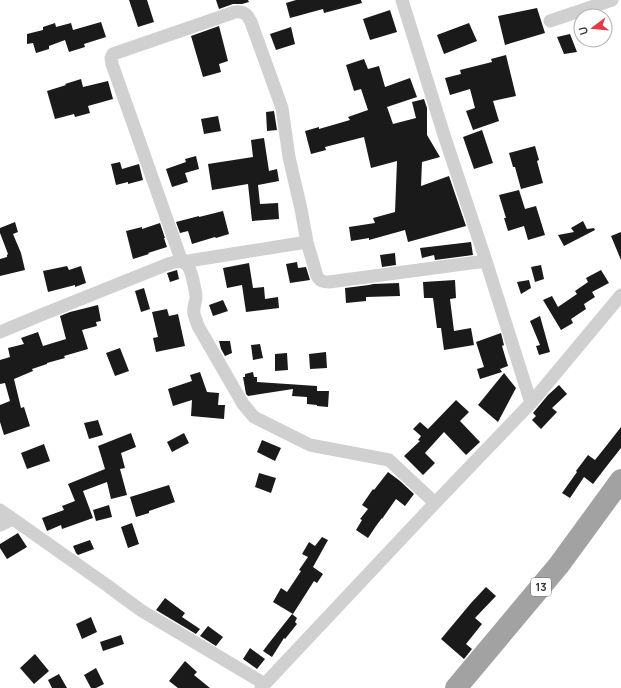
<svg xmlns="http://www.w3.org/2000/svg" width="621" height="688" font-family="Manrope,sans-serif">
  <style>
    .building { fill: #1a1a1a }
    .lines { fill: none; stroke-linecap: round; stroke-linejoin: round }
    .minor { stroke: #d0d0d0; stroke-width: 13 }
    .trunk { stroke: #a2a2a2; stroke-width: 22 }
    .labels { text-anchor: middle; stroke-width: 4; stroke-linejoin: round; paint-order: stroke }
    .shield { fill: #fff; stroke: #707070; stroke-width: 1 }
    .shield-label { font-size: 11px; font-weight: bold; fill: #333 }
  </style>
  <rect width="100%" height="100%" fill="#fff"/>
  <!-- building -->
  <path class="building" d="M129 0H147L154 22 138 27Z
    M216 0H248L249 2 242 4H233L219 9Z
    M296 0H361L362 3 324 13 323 9 290 18 286 3Z
    M537 8 545 33 505 45 498 16Z
    M390 10 397 32 370 40 363 19Z
    M101 22 106 37 84 44 85 47 69 52 65 40 49 46V49L36 53 33 43 27 44V34L43 30V27L55 23 56 27 71 23 73 30Z
    M469 23 477 41 444 54 437 35Z
    M219 26 228 61 219 64 221 72 203 77 191 36Z
    M291 27 295 44 276 50 270 34Z
    M570 34 577 52 564 54 557 37Z
    M506 55 516 96 493 101 499 121 473 130 466 111 475 108 470 89 450 95 445 78 461 74 460 70 492 62 491 59Z
    M364 59 368 69 379 66 385 87 410 78 417 97 387 107 393 124 416 118 412 102 424 99 427 108V135L440 157 422 162 421 186 449 176 466 226 408 242 405 230 369 240V238L351 241 349 227 375 223 373 218 395 212 397 161 371 168 364 137 325 147 326 150 311 154 305 131 319 127V129L350 120 348 117 368 110 361 89 354 91 346 65Z
    M81 79 83 87 108 81 113 99 88 106 90 113 75 117 74 114 55 119 47 91 66 85 65 84Z
    M274 111 277 130 267 131 266 112Z
    M218 116 221 131 204 134 201 119Z
    M482 130 493 163 474 169 463 137Z
    M264 138 269 171 277 169 279 181 258 185 260 204 278 203 279 219 252 221 248 184 212 190 208 164 253 157 251 140Z
    M535 146 539 160 537 161 543 183 521 189 515 167H513L509 153Z
    M196 156 199 169 185 173 188 182 172 187 166 169 186 162 185 159Z
    M120 162 122 169 139 164 143 180 128 184V182L116 185 111 164Z
    M519 190 525 209 536 206 545 235 528 240 524 226 508 231 504 218H506L499 195Z
    M223 211 229 234 216 238 215 237 192 244 188 231 180 233 176 222 199 216V217Z
    M583 221 587 229 594 228 595 230 564 246 558 235 574 232 571 228Z
    M15 222 18 232 13 234 21 253 25 270 0 276V259L7 257V255L8 254 0 233V228Z
    M160 223 165 238H164L167 247 148 253 149 254 133 259 126 231 142 227V229Z
    M621 232V260L611 236Z
    M471 242 473 255 435 260 434 255 422 258 420 248Z
    M395 253 396 265 382 267 380 255Z
    M297 262 298 268 306 267 310 280 290 283 286 264Z
    M249 263 253 288 264 287 265 299 278 297 279 308 246 312 242 285 227 288 223 268Z
    M541 265 544 279 535 282 531 267Z
    M67 266 69 270 81 266 86 283 75 287V285L48 292 43 271Z
    M177 270 179 279 170 282 167 273Z
    M601 270 609 283 592 292 595 297 584 304 586 309 571 319 573 323 561 330 543 300 552 296 558 307 577 294 575 291 588 282 586 278Z
    M455 280 456 298 450 299 454 331 471 328 474 345 444 350 441 328H437L433 298H424L423 282Z
    M529 280 531 288 521 294 517 282Z
    M399 283 400 296 366 297V301L346 303 345 288 369 285 373 284Z
    M144 288 150 309 141 312 135 291Z
    M223 300 228 311 213 316 209 305Z
    M98 305 101 321 96 322 97 326 82 330 88 349 64 356 65 358 47 363V364L32 369 33 371 14 379 21 408 24 407 30 426 4 435 0 422V405L10 401 5 383 0 384V360L10 357 8 348 24 344 21 338 38 332 43 346 66 339 60 316 70 312Z
    M167 309 169 316 178 314 185 346 156 352 153 338 158 337 152 312Z
    M540 316 550 352 539 355 536 346 540 345 530 321Z
    M501 333 504 345 502 346 508 366 500 369 502 372 480 379 477 369 484 367 476 342Z
    M219 341H230L232 353 225 356 221 349Z
    M260 344 263 358 253 360 251 345Z
    M120 348 129 371 115 376 106 353Z
    M326 352 327 368 310 369 309 354Z
    M287 353 288 370 275 371V354Z
    M200 372 207 392 219 393 218 405H225L224 419 191 416 192 400 173 406 168 389 192 381 190 375Z
    M253 372 254 377H257V382L317 386V391H329L328 407 317 406V405L307 404V397L292 396 293 389 248 396 246 394 243 377H245V374Z
    M504 373 516 388 498 422 478 405Z
    M559 385 567 394 552 408 557 412 541 429 532 420 536 416 533 413 548 395Z
    M456 400 469 412 460 421 480 442 466 455 444 432 425 453 435 463 423 475 404 456 420 441 418 440 421 436 413 429 420 422 428 429Z
    M98 420 103 435 89 439 84 423Z
    M621 427V448L606 467 593 484 584 477 570 498 562 493 577 472 576 471 588 455 595 460 607 445Z
    M131 433 136 447 121 453 125 468 120 469 127 495 111 499 107 482 83 491 93 518 62 529 61 525 47 531 42 518 64 510 62 506 75 501 68 484 105 469 98 446Z
    M184 433 189 443 172 452 167 442Z
    M262 440 281 448 275 461 257 452Z
    M44 444 50 461 27 469 21 453Z
    M388 472 400 481 414 494 405 506 396 499 382 519V518L376 526 368 538 356 530 362 520 360 519 368 509 362 505 373 489 374 490Z
    M259 473 276 478 271 493 255 487Z
    M169 485 175 502 149 511V513L136 517 130 497Z
    M109 505 112 517 96 521 93 510Z
    M132 523 139 544 128 548 121 527Z
    M18 533 27 547 7 559 0 548V544Z
    M322 537 328 540 313 567 323 574 317 583 314 581 293 614 273 602 281 588 287 592 301 571 299 570 308 557 302 554 309 542 315 546Z
    M90 540 94 549 78 555 76 553 73 546Z
    M486 587 496 596 475 618 482 624 466 644 472 649 464 659 441 639 471 603Z
    M165 598 185 613 182 617 200 629 196 634 156 610Z
    M292 614 297 618 295 622 297 624 285 639 284 638 272 657 263 651 269 643Z
    M91 617 97 632 82 639 76 624Z
    M208 626 223 637 216 646 200 636Z
    M121 635 124 644 103 651 100 642Z
    M250 648 265 659 257 669 243 659Z
    M35 654 49 671 34 684 20 668Z
    M185 661 197 672 194 675 210 688H178L169 681Z
    M96 668 104 684 96 688H91L84 675Z
    M59 674 67 688H52L48 680Z"/>
  <g class="lines">
    <!-- minor -->
    <path class="minor" d="M402 0 444 135 486 261 531 403
      M550 21 612 0
      M307 242 182 262 112 64 111 58 113 54 235 12C244 11 247 14 251 22L282 108 289 157 301 209 307 242 317 276C320 281 323 282 329 282L486 261
      M0 332 41 315 168 264C185 258 189 263 193 280 194 286 196 292 196 298 195 304 193 308 194 314 195 318 197 322 198 326L243 404 254 417 310 445 389 460 435 503
      M0 510 13 519
      M0 525 13 519 108 586 124 598 142 611 265 684
      M261 688 435 503 531 403 621 295"/>
    <!-- trunk -->
    <path class="trunk" d="M456 688 559 565 621 480"/>
  </g>
  <g class="labels">
    <!-- shield labels -->
    <rect class="shield" x="531" y="578" width="20" height="18" rx="3"/>
    <g class="shield-label">
      <text x="541" y="591">13</text>
    </g>
  </g>
  <!-- north arrow -->
  <g transform="translate(593 28) rotate(254)"><circle r="19" fill="#ffffff" stroke="#adadad"/>
  <path d="M0-3L7 15L0 10L-7 15Z" fill="#e63946"/>
  <text y="-6" font-size="11" font-weight="bold" text-anchor="middle" fill="#333333">U</text>
  </g>
</svg>
